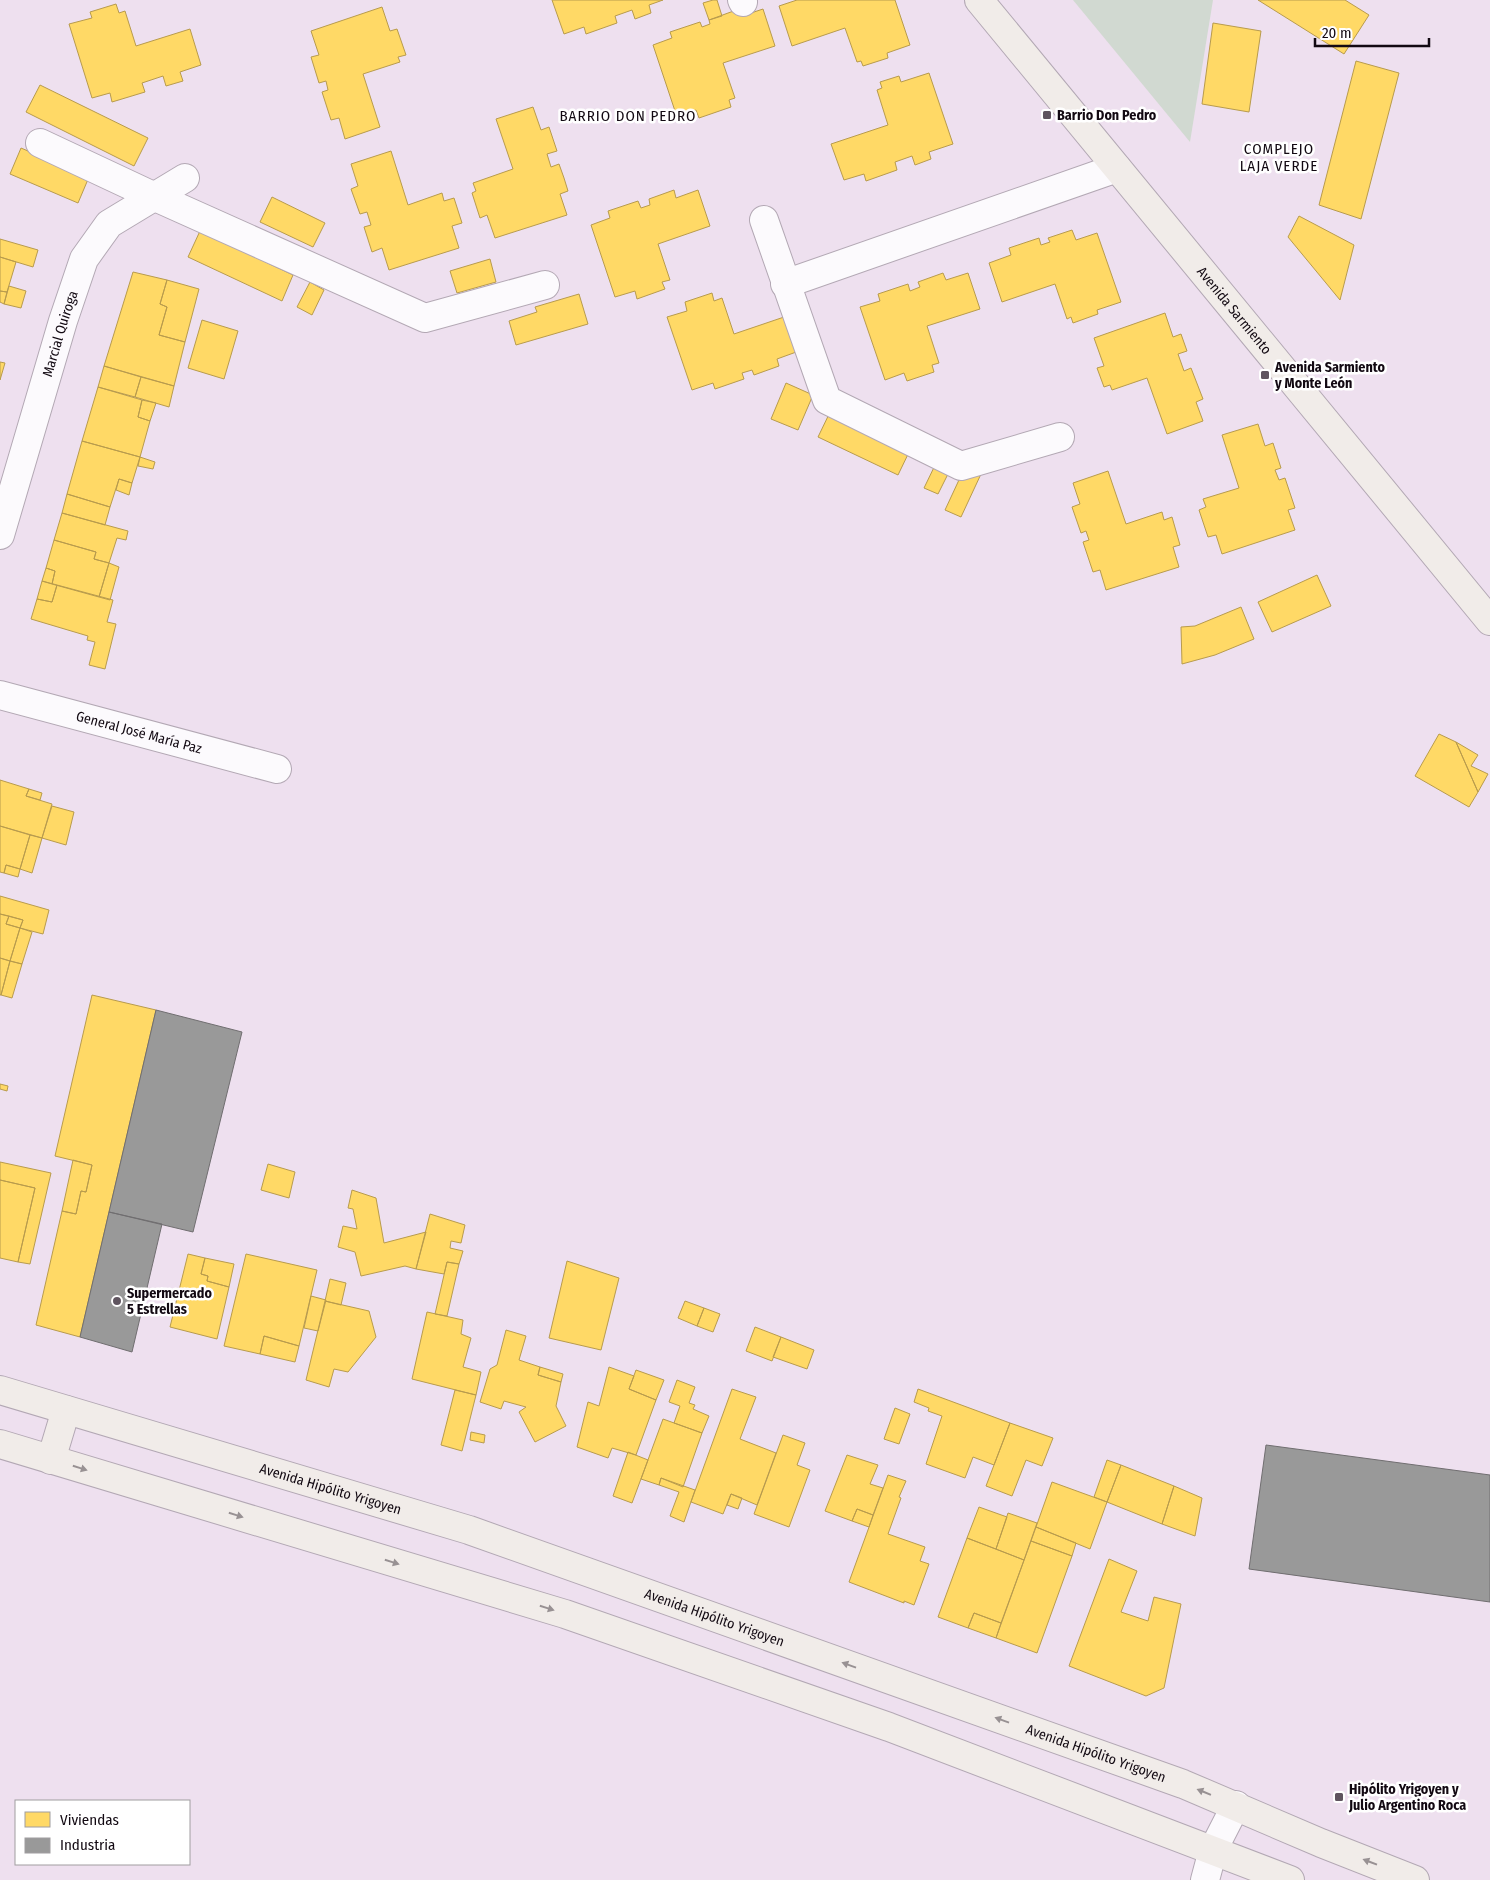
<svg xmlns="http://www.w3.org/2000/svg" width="1490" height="1880" font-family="'Fira Sans Condensed',sans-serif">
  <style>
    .green { fill: #d1d9d1 }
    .homes { fill: #ffd966; stroke: #b89b4d }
    .industry { fill: #999; stroke: #706e70 }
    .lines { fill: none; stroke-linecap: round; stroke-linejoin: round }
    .street-casing { stroke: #b3a8b4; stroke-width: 30 }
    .secondary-casing { stroke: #b3a8b4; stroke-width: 30 }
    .street { stroke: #fcfafd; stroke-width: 28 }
    .secondary { stroke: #f1ece9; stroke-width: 28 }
    .oneway { fill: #989193 }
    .poi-dot { fill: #5f545f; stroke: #fff; stroke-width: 2 }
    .labels { text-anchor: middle; stroke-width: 5; stroke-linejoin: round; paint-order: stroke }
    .poi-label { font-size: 14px; font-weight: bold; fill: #120912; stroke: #fff; text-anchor: start }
    .street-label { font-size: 14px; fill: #120912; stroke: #fff }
    .neighbourhood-label { font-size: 15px; letter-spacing: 1px; fill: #120912; stroke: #fff }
  </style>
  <rect width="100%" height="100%" fill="#eee0ef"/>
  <!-- green -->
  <path class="green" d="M1073 0H1213L1190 142Z"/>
  <!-- homes -->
  <path class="homes" d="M552 0H663L649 5 651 13 635 19 632 10 615 16 617 23 586 34 584 27 564 34Z
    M713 0H717L722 16 709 20 703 3Z
    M797 0H895L910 45 887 53 888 58 863 66 861 61 857 62 845 28 792 46 779 6Z
    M1258 0H1345L1369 15 1344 54Z
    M116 4 119 13 125 11 136 46 190 29 201 65 180 72 183 81 166 86 163 76 142 83 145 92 112 102 110 93 92 98 69 24 92 18 90 12Z
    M382 7 390 31 397 29 406 55 398 57 400 62 363 74 380 127 345 139 339 118 331 120 322 92 328 90 326 81 319 83 311 57 319 55 311 31Z
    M739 9 742 16 763 9 775 46 723 63 735 98 729 100 731 107 699 118 696 110 677 117 653 45 672 38 670 32 700 22 702 27 710 24 709 20Z
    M1213 23 1261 31 1249 112 1202 104Z
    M1356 61 1399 73 1361 219 1319 205Z
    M929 73 953 144 929 152 931 159 915 165 912 156 895 162 897 170 866 181 864 174 844 180 831 144 888 125 877 90 882 88 880 82 899 76 901 82Z
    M40 85 148 138 134 166 26 112Z
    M533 107 541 130 549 127 557 151 547 154 551 167 559 164 564 178 568 191 560 194 567 215 495 238 487 215 480 218 472 193 476 191 473 183 513 169 496 119Z
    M21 148 89 177 78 203 10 174Z
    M391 151 408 205 442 193 444 201 454 198 462 223 452 226 459 248 389 270 382 248 372 252 364 227 371 225 367 212 360 214 351 189 358 186 351 164Z
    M674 190 676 198 698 190 710 226 658 244 670 280 662 282 665 289 637 299 635 291 615 297 591 225 610 218 608 211 638 201 641 208 650 205 649 199Z
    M272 197 325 223 313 247 260 222Z
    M1299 216 1354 245 1340 300 1288 237Z
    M1072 230 1076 240 1097 233 1121 302 1097 310 1098 314 1073 323 1071 317 1067 319 1055 284 1002 302 989 263 1011 255 1009 248 1039 238 1041 245 1050 242 1048 238Z
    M200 231 293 275 282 301 188 257Z
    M0 239 38 250 33 267 0 257Z
    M0 257 16 262 7 292 0 291Z
    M490 259 496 282 457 293 450 271Z
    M133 272 167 280 160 304 167 307 159 335 185 342 174 386 104 366Z
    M943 273 946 280 968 273 980 309 927 326 939 363 932 365 934 372 907 381 904 373 885 380 860 307 880 301 878 294 908 284 910 291 920 287 918 282Z
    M167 280 199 289 185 342 159 335 167 307 160 304Z
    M310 282 324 290 312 315 297 307Z
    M9 286 26 291 21 308 4 304Z
    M0 291 7 292 4 304 0 302Z
    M712 293 714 301 722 298 734 334 787 316 799 351 777 359 779 366 754 375 752 370 742 373 744 379 715 389 713 383 692 390 667 317 687 311 685 302Z
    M579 294 588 324 516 345 509 321 537 312 535 307Z
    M1165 313 1173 337 1181 334 1187 351 1178 354 1184 371 1191 368 1203 399 1196 402 1203 421 1167 434 1147 378 1112 390 1110 385 1104 387 1097 368 1104 366 1094 338Z
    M202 320 238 331 224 379 188 368Z
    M0 362 5 363 0 380Z
    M104 366 141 377 135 397 98 387Z
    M141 377 174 386 169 407 135 397Z
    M786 383 813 395 798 430 771 419Z
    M98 387 142 400 138 417 150 421 140 457 82 441Z
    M142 400 156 403 150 421 138 417Z
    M832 408 912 446 898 475 818 437Z
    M1258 424 1265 446 1273 443 1281 468 1275 470 1279 480 1285 478 1295 508 1288 510 1295 530 1222 554 1216 535 1208 537 1199 510 1206 507 1203 499 1239 488 1222 435Z
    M82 441 140 457 132 483 119 479 110 507 67 494Z
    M140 457 155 462 153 469 138 466Z
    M939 457 953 464 938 494 924 488Z
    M965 467 981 474 961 517 945 510Z
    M1108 471 1126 524 1162 512 1164 520 1172 517 1180 545 1173 547 1179 567 1106 590 1100 570 1093 572 1083 542 1089 540 1086 531 1081 533 1072 507 1080 504 1073 483Z
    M119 479 132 483 129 495 116 490Z
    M67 494 110 507 105 525 62 513Z
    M62 513 128 531 126 540 117 538 109 563 94 559 96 552 54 540Z
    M54 540 96 552 94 559 109 563 99 597 52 584 55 571 46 568Z
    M109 563 119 567 110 600 99 597Z
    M46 568 55 571 52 584 42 581Z
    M1317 575 1331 606 1272 632 1258 602Z
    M42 581 57 585 52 602 37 599Z
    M57 585 113 600 107 622 116 624 105 669 89 665 95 642 87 640 88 636 31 619 37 599 52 602Z
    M1241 607 1254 639 1215 655 1182 664 1181 627 1195 626Z
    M1439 734 1456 742 1478 792 1469 807 1415 776Z
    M1456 742 1478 755 1471 766 1488 774 1478 792Z
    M0 780 29 789 26 796 52 804 42 838 0 826Z
    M29 789 42 793 40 800 26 796Z
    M52 806 74 812 66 845 42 838Z
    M0 826 30 835 20 869 6 865 4 873 0 872Z
    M30 835 42 838 32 873 20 869Z
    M6 865 20 869 18 877 4 873Z
    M0 896 49 910 43 934 20 928 23 920 0 914Z
    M0 914 9 916 6 924 20 928 10 961 0 958Z
    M9 916 23 920 20 928 6 924Z
    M20 928 32 932 22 964 10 961Z
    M0 958 10 961 1 995H0Z
    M10 961 22 964 12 998 1 995Z
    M92 995 156 1010 80 1337 36 1325 62 1211 76 1214 81 1191 86 1192 92 1165 55 1156Z
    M0 1084 8 1086 7 1091 0 1089Z
    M73 1160 92 1165 86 1192 81 1191 76 1214 62 1211Z
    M0 1162 51 1173 30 1264 18 1262 35 1188 0 1180Z
    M268 1164 295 1172 289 1198 261 1190Z
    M0 1180 35 1188 18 1262 0 1258Z
    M352 1190 376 1198 384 1243 426 1232 416 1269 405 1266 361 1276 355 1252 338 1247 343 1226 357 1229 353 1209 348 1208Z
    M430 1214 465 1225 461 1243 451 1241 450 1248 463 1251 459 1264 447 1262 444 1274 416 1269Z
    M188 1254 205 1258 201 1274 208 1276 207 1281 229 1287 217 1339 170 1327Z
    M246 1254 317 1270 299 1346 264 1336 260 1354 224 1346Z
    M205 1258 234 1264 229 1287 207 1281 208 1276 201 1274Z
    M567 1261 619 1278 601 1350 549 1338Z
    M447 1262 459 1264 447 1316 435 1314Z
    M330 1279 346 1283 341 1305 325 1301Z
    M311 1296 326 1300 318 1331 304 1328Z
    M325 1301 369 1311 376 1337 348 1372 334 1369 329 1387 306 1380Z
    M685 1301 704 1308 697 1326 678 1318Z
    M704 1308 720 1314 713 1332 697 1326Z
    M427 1312 463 1320 461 1334 471 1338 463 1367 481 1372 476 1395 412 1379Z
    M755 1327 781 1337 772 1361 746 1351Z
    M506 1330 526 1336 519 1360 540 1367 538 1375 561 1382 556 1406 566 1426 535 1442 519 1412 526 1407 504 1401 501 1409 480 1402 490 1369 497 1365Z
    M264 1336 299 1346 295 1362 260 1354Z
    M781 1337 814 1350 807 1369 773 1357Z
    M540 1367 563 1374 561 1382 538 1375Z
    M609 1367 634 1376 629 1389 656 1400 636 1455 612 1448 608 1458 577 1447 588 1402 599 1406Z
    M636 1370 664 1380 656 1400 629 1389Z
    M677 1380 695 1387 689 1403 695 1405 693 1409 709 1416 702 1433 674 1423 680 1406 669 1402Z
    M732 1389 756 1397 740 1439 776 1453 757 1505 731 1494 723 1514 691 1502Z
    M918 1389 1010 1423 994 1465 973 1457 965 1478 926 1464 942 1416 928 1411 929 1408 914 1402Z
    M455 1390 476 1395 462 1451 441 1445Z
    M895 1408 910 1414 899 1444 884 1439Z
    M663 1419 702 1433 683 1487 661 1478 659 1485 641 1479Z
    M1010 1423 1053 1438 1042 1466 1026 1460 1012 1496 986 1486Z
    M471 1432 485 1435 484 1443 470 1440Z
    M783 1435 805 1443 797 1465 810 1470 789 1527 754 1514Z
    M628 1452 648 1460 632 1503 613 1496Z
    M847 1455 878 1465 870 1484 883 1488 873 1515 857 1509 852 1521 825 1511Z
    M1107 1460 1121 1465 1107 1502 1094 1497Z
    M1121 1465 1174 1486 1162 1524 1107 1502Z
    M888 1475 906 1481 899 1497 901 1498 888 1534 925 1547 920 1561 929 1564 914 1605 904 1601V1603L849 1582Z
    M661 1478 695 1490 684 1522 670 1516 679 1492 659 1485Z
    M1052 1482 1107 1502 1090 1549 1036 1527Z
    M1174 1486 1202 1498 1195 1536 1162 1524Z
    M731 1494 742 1498 738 1509 727 1505Z
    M979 1507 1007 1517 996 1549 967 1538Z
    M857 1509 873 1515 869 1527 852 1521Z
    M1008 1513 1037 1523 1024 1560 996 1549Z
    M1036 1527 1076 1543 1072 1556 1031 1541Z
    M967 1538 1024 1560 1001 1623 974 1613 968 1628 938 1617Z
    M1031 1541 1072 1556 1037 1653 996 1638Z
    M1109 1559 1137 1571 1121 1612 1148 1621 1154 1597 1181 1604 1164 1688 1146 1696 1069 1666Z
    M974 1613 1001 1623 996 1638 968 1628Z"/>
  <!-- industry -->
  <path class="industry" d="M156 1010 242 1032 193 1232 109 1212Z
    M109 1212 162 1224 132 1352 80 1337Z
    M1266 1445 1490 1475V1602L1249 1569Z"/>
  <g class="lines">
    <!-- street casing -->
    <g class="street-casing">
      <g id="street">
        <path d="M742 0 743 2"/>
        <path d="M40 143 153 196 425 318 545 285"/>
        <path d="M764 220 827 400 961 466 1060 437"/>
        <path d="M785 284 1117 168"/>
        <path id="s1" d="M0 535 63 321 84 259 109 224 185 178"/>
        <path id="s2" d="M0 695 277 769"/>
        <path d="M1205 1880 1213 1850 1236 1805"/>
      </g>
    </g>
    <!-- secondary casing -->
    <g class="secondary-casing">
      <g id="secondary">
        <path id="s3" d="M979 0 1490 621"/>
        <path id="s4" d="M0 1390 469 1530 1183 1784 1321 1843 1415 1880"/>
        <path d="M0 1444 565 1614 889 1727 1290 1880"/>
        <path d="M51 1460 66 1410"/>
      </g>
    </g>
    <!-- street -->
    <use href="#street" class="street"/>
    <!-- secondary -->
    <use href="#secondary" class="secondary"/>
  </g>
  <!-- one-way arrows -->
  <defs><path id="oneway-solid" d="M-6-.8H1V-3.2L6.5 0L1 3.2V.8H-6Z" transform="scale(1.25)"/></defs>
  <g class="oneway">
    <use href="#oneway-solid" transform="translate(80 1468) rotate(17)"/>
    <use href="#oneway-solid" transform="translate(236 1515) rotate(17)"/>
    <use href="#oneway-solid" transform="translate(392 1562) rotate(17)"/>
    <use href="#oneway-solid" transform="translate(547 1608) rotate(17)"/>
    <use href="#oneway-solid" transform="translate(849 1665) rotate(-160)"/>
    <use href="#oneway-solid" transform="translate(1002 1720) rotate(-160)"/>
    <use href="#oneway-solid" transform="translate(1204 1792) rotate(-158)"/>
    <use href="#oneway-solid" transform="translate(1370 1862) rotate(-159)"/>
  </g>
  <!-- markers -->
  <g class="poi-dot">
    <rect x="1042" y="110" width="10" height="10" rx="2.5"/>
    <rect x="1260" y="370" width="10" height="10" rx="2.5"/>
    <circle cx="117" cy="1301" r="5"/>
    <rect x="1334" y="1792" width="10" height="10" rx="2.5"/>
  </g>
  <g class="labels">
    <!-- poi labels -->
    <g class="poi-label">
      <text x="1057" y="120">Barrio Don Pedro</text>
      <text x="1275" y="372">Avenida Sarmiento<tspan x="1275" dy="16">y Monte León</tspan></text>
      <text x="127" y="1298">Supermercado<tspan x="127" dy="16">5 Estrellas</tspan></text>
      <text x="1349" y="1794">Hipólito Yrigoyen y<tspan x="1349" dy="16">Julio Argentino Roca</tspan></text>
    </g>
    <!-- street labels -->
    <g class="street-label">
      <text dy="5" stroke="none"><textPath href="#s3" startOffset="402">Avenida Sarmiento</textPath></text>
      <text dy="5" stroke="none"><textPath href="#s1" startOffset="210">Marcial Quiroga</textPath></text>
      <text dy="5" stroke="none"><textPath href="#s2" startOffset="144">General José María Paz</textPath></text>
      <text dy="5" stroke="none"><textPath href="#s4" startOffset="345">Avenida Hipólito Yrigoyen</textPath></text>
      <text dy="5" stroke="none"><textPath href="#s4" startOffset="750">Avenida Hipólito Yrigoyen</textPath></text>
      <text dy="5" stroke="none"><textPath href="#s4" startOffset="1155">Avenida Hipólito Yrigoyen</textPath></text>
    </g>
    <!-- neighbourhood labels -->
    <g class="neighbourhood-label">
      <text x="628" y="121">BARRIO DON PEDRO</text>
      <text x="1279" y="154">COMPLEJO<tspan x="1279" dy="17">LAJA VERDE</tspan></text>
    </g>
  </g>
  <!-- legend -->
  <rect x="15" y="1800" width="175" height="65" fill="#ffffff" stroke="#a09da0"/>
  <rect x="25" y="1812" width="25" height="15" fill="#ffd966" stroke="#a09da0"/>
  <text x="60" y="1825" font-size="15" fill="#120912">Viviendas</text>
  <rect x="25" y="1838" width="25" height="15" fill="#999999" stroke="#a09da0"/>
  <text x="60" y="1850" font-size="15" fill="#120912">Industria</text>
  <!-- scale -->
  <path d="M1315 38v8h114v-8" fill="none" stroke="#120912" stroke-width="2.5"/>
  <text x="1322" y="38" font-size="15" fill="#120912" stroke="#ffffff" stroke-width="4" paint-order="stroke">20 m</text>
</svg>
